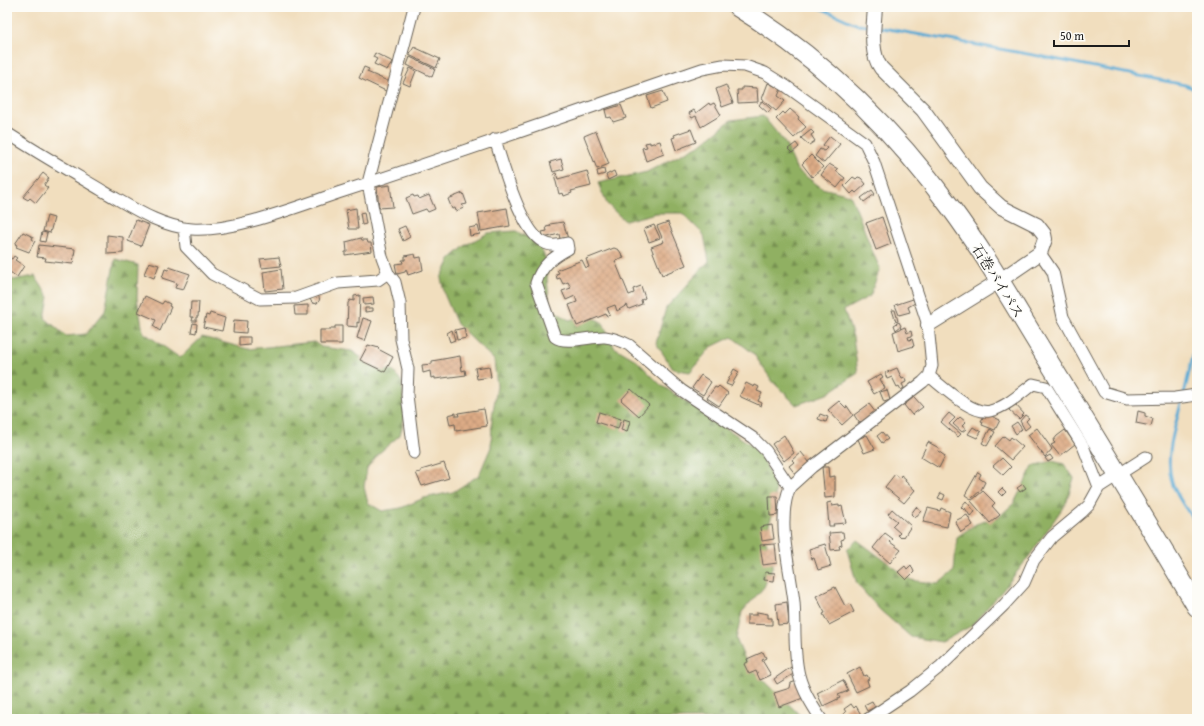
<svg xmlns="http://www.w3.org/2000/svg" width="1204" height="726" font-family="'Gentium Book Plus','Noto Serif JP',serif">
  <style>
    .forest { fill: url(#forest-firs); stroke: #56663f }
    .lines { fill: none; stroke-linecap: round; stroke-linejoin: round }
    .stream { stroke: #59a9d3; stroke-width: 3 }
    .building { fill: url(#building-cross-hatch) }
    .minor-casing { stroke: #676055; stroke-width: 13 }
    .tertiary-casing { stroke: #676055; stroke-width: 16 }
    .trunk-casing { stroke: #676055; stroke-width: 21 }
    .minor { stroke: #fff; stroke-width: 11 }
    .tertiary { stroke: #fff; stroke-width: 14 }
    .trunk { stroke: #fff; stroke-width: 19 }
    .labels { text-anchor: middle; stroke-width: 3; stroke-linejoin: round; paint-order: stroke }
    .street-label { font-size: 14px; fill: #1c1c1c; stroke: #fdfcf7 }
  </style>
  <defs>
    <pattern id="forest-firs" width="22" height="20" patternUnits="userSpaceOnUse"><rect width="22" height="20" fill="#90b062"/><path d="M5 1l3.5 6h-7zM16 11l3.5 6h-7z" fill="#758e50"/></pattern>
    <pattern id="building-cross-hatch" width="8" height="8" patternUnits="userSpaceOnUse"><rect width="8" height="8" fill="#ddac86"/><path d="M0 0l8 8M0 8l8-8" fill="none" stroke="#bd9373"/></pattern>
  </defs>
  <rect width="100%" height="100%" fill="#fdfcf7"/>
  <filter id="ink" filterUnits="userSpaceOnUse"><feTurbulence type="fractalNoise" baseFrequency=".025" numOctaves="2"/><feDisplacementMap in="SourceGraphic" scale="8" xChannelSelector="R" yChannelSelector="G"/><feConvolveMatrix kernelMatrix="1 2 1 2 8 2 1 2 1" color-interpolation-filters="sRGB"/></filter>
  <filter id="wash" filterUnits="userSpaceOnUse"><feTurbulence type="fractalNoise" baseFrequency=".012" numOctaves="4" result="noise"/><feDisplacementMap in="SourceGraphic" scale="16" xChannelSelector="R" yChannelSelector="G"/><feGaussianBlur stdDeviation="0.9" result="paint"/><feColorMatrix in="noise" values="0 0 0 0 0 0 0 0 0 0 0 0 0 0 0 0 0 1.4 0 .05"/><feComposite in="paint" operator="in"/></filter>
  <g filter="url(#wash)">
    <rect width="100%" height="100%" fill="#f1debe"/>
    <!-- forest -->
    <path class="forest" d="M763 116 785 143 797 170 822 188 850 195C862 220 868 244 880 268L870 296 844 310 853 337 858 373 827 394 796 405 773 382 753 353 732 337 711 347 690 372 673 369 656 343 666 308 709 261 704 235 682 213H656L625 221 607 204 598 183 647 172 701 144 731 120Z
      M516 231 538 243 548 263 547 279 550 308 569 320 589 315 603 323 614 347 636 360 661 385 756 448 766 465 776 487 773 512 765 537 773 565 764 587 742 612 736 639 747 664 804 719H7V275L13 280 35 276 49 297 45 318 66 336 86 334 105 311 115 259 138 265 137 298 143 332 180 358 202 337 248 349 314 342 321 347 352 351 380 371 392 370 402 382 405 416 400 435 378 454 367 468 364 487 368 503 382 511 401 508 424 498 453 492 479 475 491 447 492 418 497 386 494 360 457 324 445 296 441 278 451 258 466 245 488 233Z
      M1052 461 1064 464 1074 478 1066 503 1030 555 1003 590 971 626 942 642 911 637 880 610 857 584 847 550 857 540 911 580 938 584 954 571 957 537 976 524 999 517 1014 503 1033 466Z"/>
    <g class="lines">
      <!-- stream -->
      <path class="stream" d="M818 7 858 25 870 26
        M877 27 1039 56 1185 85 1197 90
        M1184 394 1197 338
        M1182 399C1176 425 1164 455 1172 482 1176 497 1189 512 1197 525"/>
    </g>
    <g id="blocks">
      <!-- building -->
      <path class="building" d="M414 47 440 59 436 68 409 55Z
        M375 53 393 62 387 70 374 64 377 59 373 57Z
        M410 57 435 69 432 77 407 65Z
        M364 67 369 69 367 72 390 82 388 92 359 78Z
        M410 68 416 71 410 86 403 83Z
        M768 83 781 89 778 96 785 101 776 111 762 99Z
        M726 85 733 103 722 107 716 89Z
        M742 87 757 88 758 102 738 103 737 90H742Z
        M663 91 667 102 651 108 647 96Z
        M762 101 771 109 768 113 759 105Z
        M709 103 710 105 714 103 721 115 701 127 696 116 692 118 689 113 694 110 696 113Z
        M621 105 626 118 613 122 611 117 607 118 605 110Z
        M790 109 799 117 798 119 806 127 794 138 776 119 783 112 785 114Z
        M691 129 696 142 676 150 672 138 675 137 674 135Z
        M811 130 814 133 811 135 815 141 809 145 801 138Z
        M596 131 609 164 597 169 584 136Z
        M830 136 840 144 824 163 815 156 820 149 824 151 827 148 823 145Z
        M660 141 664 154 646 161 642 148 647 147 645 143 650 142V144Z
        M796 143 799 147 792 153 788 149Z
        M811 155 823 167 812 177 802 164Z
        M561 159 564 169 553 172 550 162Z
        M829 164 838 169 836 171 845 178 837 188 821 175Z
        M604 169 605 174 598 176 597 171Z
        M587 171 591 186 571 191 572 193 564 196 563 193 559 194 554 174 556 173 558 179Z
        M614 171 616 176 608 180 606 175Z
        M43 173 49 178 44 185 48 188 36 203 30 198 28 200 23 197Z
        M853 177 856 179 858 177 861 178 866 184 856 193 854 191 851 194 844 186Z
        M390 185 393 207 379 208 377 187Z
        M872 190 875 194 864 202 861 198Z
        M463 193 467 204 462 205 464 208 456 211 455 208 452 209 448 199Z
        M413 195 414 197 418 196 419 199 429 195 435 209 428 212 426 209 412 214 406 198Z
        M356 208 358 229H349L346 210Z
        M507 208 510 226 481 231 478 213Z
        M364 212 366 224 362 225 360 213Z
        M47 216 54 218 50 233 43 231Z
        M882 217 891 244 876 250 866 223Z
        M136 220 149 225 141 246 128 241Z
        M563 222 568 239H560L559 234 544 238 542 232 547 231 546 227 551 226 550 224Z
        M668 222 686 265 662 275 651 247 664 242 657 226Z
        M654 225 660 238 649 242 644 229Z
        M405 226 410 237 403 241 398 229Z
        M478 226 480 234 470 236 469 228Z
        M23 232 33 237 32 239 35 241 29 252 16 247 17 245 15 244Z
        M42 232 47 233 45 242 40 241Z
        M107 235 123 237V253L107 254Z
        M361 238 362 240H367L368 243H371L372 251 345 255V252H347L346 242Z
        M39 245 75 249 73 264 45 261 46 258 37 257Z
        M614 248 619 250 624 258 615 261 629 295 634 293 633 289 641 286 645 298 641 300 642 304 629 309 627 305 617 311 615 305 607 308 610 315 607 316 606 314 577 326 569 305 577 302 575 296 566 300 562 291 571 288 568 282 563 284 560 278 557 279 556 274 559 273 557 270 582 260 586 268 589 267 586 259Z
        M415 254 416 258 421 257 423 270 408 275 406 269 405 272 397 274 395 264 403 263 402 260H405V256Z
        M14 256 17 258 15 260 24 266 17 277 7 270V259L8 257 12 259Z
        M279 257 281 266 262 268 260 259Z
        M149 262 159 265 154 278 144 274Z
        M169 267 190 274 183 290 175 288 177 283 162 278 165 269 168 270Z
        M281 269 283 289 265 291 263 272Z
        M310.5 299a4.5 4.5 0 1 1 9 0a4.5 4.5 0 1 1-9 0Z
        M360 295 359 323 357 322V327L347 326 348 303 350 300 354 301V296Z
        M145 296 162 304 164 301 170 304 169 306 171 307 160 331 153 326 156 320 138 312Z
        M373 297 374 304 364 305 363 298Z
        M913 299 915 303 908 307 910 312 899 315 895 305Z
        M191 302H199L198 317H196V321H192L193 317H190Z
        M308 305V315H295L294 306Z
        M365 308H373V311L365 312Z
        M892 310H895L898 321 896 322Z
        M210 313 225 318 222 331 203 327 206 315 209 316Z
        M363 318 372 321 365 341 357 338Z
        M234 320 247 321 246 333 233 332Z
        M899 322 901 326 896 330 894 325Z
        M193 323 197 324 196 333 191 332Z
        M335 326H342V344H320V330H331V328H335Z
        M905 327 907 333 911 331 912 336 908 337 909 340 912 339 914 346 898 351 893 332Z
        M464 328 466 338 457 340 455 330Z
        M452 330 455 340 450 342 447 333Z
        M239 337H250V345L239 346Z
        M368 345 379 348 378 349 393 357 385 372 360 360Z
        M460 356 462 371 465 370 466 375 435 379V377L431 378 430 371 423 373 422 365 432 364V361Z
        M489 366 491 377 477 379 475 368Z
        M897 368 902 379 905 378 906 382 902 384 904 388 901 390 899 386 897 387 892 377 887 379 885 373Z
        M734 369 739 372 731 386 726 384Z
        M881 374 883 377 880 379 885 388 874 394 867 382Z
        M701 375 711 382 703 395 692 388Z
        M746 383 754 387 755 385 759 387 757 391 762 393 758 401 762 403 761 406 741 397 740 395Z
        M719 386 728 393 719 406 707 398 715 387 717 388Z
        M631 389 649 405 639 416 621 400Z
        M887 390 890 400 884 402 880 392Z
        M914 397 923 407 912 415 904 405Z
        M839 401 846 408 847 406 853 415 842 425 828 410Z
        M869 404 876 413 860 424 854 415Z
        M1015 404 1024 414 1019 419 1009 410Z
        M484 409 487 426 456 431 455 424 450 425 448 415 456 413V416H459L458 413Z
        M1138 411 1145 413V416L1153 419 1151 426 1136 423Z
        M599 412 621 419 618 429 596 422Z
        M949 413 955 418 949 424 961 434 958 437 941 422Z
        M820 414 828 417 826 422 818 419Z
        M987 414 1000 420 995 430 982 425 983 422 981 421 984 416Z
        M1025 415 1029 418 1026 421 1030 426 1025 430 1020 421Z
        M960 417 966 422 962 426 966 429 962 432 953 424Z
        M624 419 630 421 627 432 621 430Z
        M1017 422 1022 429 1016 434 1011 426Z
        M973 427 981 432 977 438 968 434Z
        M1037 428 1052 449 1045 457 1028 435Z
        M990 429 995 432 987 446 982 443Z
        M1065 430 1075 444 1060 456 1051 445 1055 443 1053 441 1057 436Z
        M882 432 888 439 882 443 877 436Z
        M784 435 794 453 784 461 772 444Z
        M867 435 875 449 864 453 858 439Z
        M1004 436 1009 440 1011 437 1023 447 1011 460 995 446Z
        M928 442 939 448 938 451 945 456 939 468 921 457Z
        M801 452 810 463 796 475 789 466 794 462 792 460Z
        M1050 455 1053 459 1048 462 1045 458Z
        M1002 458 1011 467 1003 475 993 466Z
        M444 463 449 478 422 486 416 473 421 472V470Z
        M822 467H828L829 477 835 476V497L825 498Z
        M978 472 981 474 979 478 985 482 981 490 971 499 965 495Z
        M895 474 900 478 901 475 906 479 905 481 915 490 904 503 885 487Z
        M1023 484 1026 488 1020 492 1017 488Z
        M1002 488 1006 492 1002 496 998 492Z
        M983 491 995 503 992 506 1000 515 990 523 971 501Z
        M941 493 945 495 943 500 938 498Z
        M769 496H777L778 515 770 516Z
        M966 501 975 512 970 516 965 508 964 510 961 507Z
        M831 502 832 506 839 505V507L842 506 846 523 833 524 834 526H829L827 503Z
        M916 507 921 511 915 518 911 514Z
        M928 508 940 511 941 508 950 512 947 527 923 522Z
        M892 509 911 526 904 537 903 536 901 538 898 535 900 533 892 526 897 521 888 514Z
        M967 515 973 525 961 532 955 521Z
        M772 525 774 539 762 541 760 527Z
        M843 532 844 539 841 540 842 545 839 546 840 549 831 550 829 533Z
        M885 533 893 539 890 542 901 550 890 563 873 548Z
        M775 544 777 563 763 565 760 545Z
        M825 544 831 566 818 570 814 558 811 559 809 549Z
        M911 565 914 572 906 580 898 572 905 566 907 569Z
        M765 572 775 573 774 581 764 580Z
        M835 587 845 606 850 604 854 612 829 625 823 614 825 613 816 596Z
        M787 602 789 624 778 625 776 604Z
        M757 612 768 614V618H772V625L747 624V615H757Z
        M763 652 766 658 762 660 771 675 760 680 756 671 749 674 744 664 748 662 747 659Z
        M791 667 795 673 777 684 774 679Z
        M860 667 864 676 867 675 869 679 867 680 869 686 856 692 847 674Z
        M843 680 848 691 838 695 840 698 823 706 817 693Z
        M797 681 803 698 779 707 774 693 790 688 791 683Z
        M872 701 875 707 867 711 864 705Z
        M851 704 854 708 856 706 863 718 838 719 846 712 844 709Z"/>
    </g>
  </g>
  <g filter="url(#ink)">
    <use href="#blocks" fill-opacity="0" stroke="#676055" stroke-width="1"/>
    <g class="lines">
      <!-- minor casing -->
      <g class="minor-casing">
        <path id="minor" d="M414 7 368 183 382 257 388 273 395 282 400 303 401 339 408 369 407 395 414 453
          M7 133C38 153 71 172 103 191 130 206 160 227 192 229 236 232 301 205 344 191 463 152 582 110 702 69L723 65 745 66 765 73 786 86 865 143 874 162 928 325 932 366 929 376 923 382 812 467 790 487
          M495 139C502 163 521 231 543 242 551 247 558 245 567 243L568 249C553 257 541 266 536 283L555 337C565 345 592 336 605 337 614 338 621 341 629 345L681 390 753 438 766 451 790 487C776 520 790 567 794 602 796 626 793 651 799 675 803 691 812 705 821 719
          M184 228 186 247 212 274 260 299 296 298 338 283 378 280 388 273
          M1040 253 1053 272 1063 317 1104 392 1127 399 1175 398 1197 395
          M929 376C943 387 972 415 990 411 1006 407 1020 394 1033 384L1046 387 1083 446 1099 487
          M868 719 910 691 941 666 1004 605 1024 583 1034 560 1052 537 1082 512 1089 505 1099 487 1146 457"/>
      </g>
      <!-- tertiary casing -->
      <g class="tertiary-casing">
        <path id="tertiary" d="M875 7C874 26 869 51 881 68L923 110 980 188 1001 207 1037 225 1044 234 1045 239 1040 253 999 281 928 325"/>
      </g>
      <!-- trunk casing -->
      <g class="trunk-casing">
        <path id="trunk" d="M738 7C821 58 893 129 951 208 986 255 1015 307 1046 357 1097 440 1148 523 1197 607"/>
      </g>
      <!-- minor -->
      <use href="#minor" class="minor"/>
      <!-- tertiary -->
      <use href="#tertiary" class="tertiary"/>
      <!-- trunk -->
      <use href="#trunk" class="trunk"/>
    </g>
  </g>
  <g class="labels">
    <!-- street labels -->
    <g class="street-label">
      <text transform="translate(998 281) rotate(58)" y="5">石巻バイパス</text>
    </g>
  </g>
  <!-- margin -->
  <rect width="1204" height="726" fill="none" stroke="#fdfcf7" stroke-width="24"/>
  <!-- scale -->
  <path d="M1054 40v6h75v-6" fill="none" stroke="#1c1c1c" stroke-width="2"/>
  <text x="1060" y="40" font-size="12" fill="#1c1c1c" stroke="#fdfcf7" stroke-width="3" paint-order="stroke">50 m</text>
</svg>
